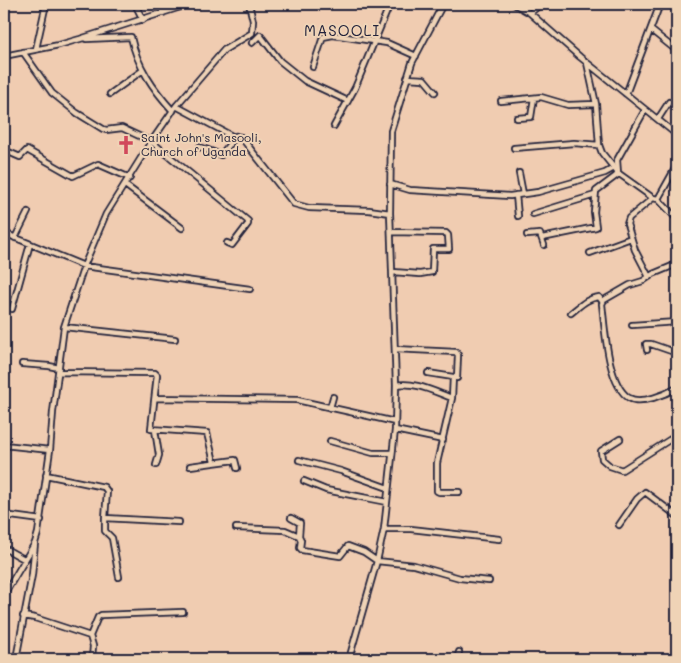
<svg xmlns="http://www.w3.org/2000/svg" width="681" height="663" font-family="Mali,sans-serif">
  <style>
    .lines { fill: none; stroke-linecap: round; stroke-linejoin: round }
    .minor-casing { stroke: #22223b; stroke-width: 8 }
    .minor { stroke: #efd3b6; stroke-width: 4.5 }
    .labels { text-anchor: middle; stroke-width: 4; stroke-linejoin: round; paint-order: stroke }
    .poi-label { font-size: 12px; fill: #22223b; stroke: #efd3b6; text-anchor: start }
    .quarter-label { font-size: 15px; letter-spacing: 1px; fill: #22223b; stroke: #efd3b6 }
  </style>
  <rect width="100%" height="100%" fill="#f0ccb1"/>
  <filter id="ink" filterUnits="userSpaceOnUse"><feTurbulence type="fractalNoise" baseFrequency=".02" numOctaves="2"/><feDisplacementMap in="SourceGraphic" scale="10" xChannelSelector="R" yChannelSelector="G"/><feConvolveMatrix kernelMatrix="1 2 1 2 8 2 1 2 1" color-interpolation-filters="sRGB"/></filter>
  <g filter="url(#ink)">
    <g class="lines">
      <!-- minor casing -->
      <g class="minor-casing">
        <path id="minor" d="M135 4 143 20
          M160 4 163 13
          M514 4 530 13 580 57 677 135
          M530 13 541 4
          M651 30 677 51
          M86 39 131 37C137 66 153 89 173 111
          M252 43 260 35 280 61 305 81 348 101
          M36 49 46 4
          M23 52 52 93 77 113 103 129 106 130 122 128 152 142 248 221V224L232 245 227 243
          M4 56 59 45 80 39 190 4
          M587 63 596 104 599 145 602 153 618 173 653 198 658 199 677 219
          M313 67 323 37 333 35 387 43 416 56
          M407 78 424 79 435 92
          M110 94 143 70
          M626 94 660 4
          M501 101 541 97 568 105 596 104
          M176 106 232 136 241 137 294 204 309 208 369 210 390 213
          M517 118 531 117 534 98
          M658 119 669 102
          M334 126 355 88 390 4
          M200 147 221 155 236 136
          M514 148 574 143 599 145
          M4 150 20 157 27 150 73 176 98 164 130 178
          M519 173 523 194
          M390 184 410 190 510 196 538 192 605 173 614 168
          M125 185 182 228
          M516 195 518 216
          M658 199 677 165
          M533 214 595 195
          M391 232 446 233 448 235 449 249H433L432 272 420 274 393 272
          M4 233 84 266 250 289
          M527 235 540 234 544 245
          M15 238 28 212
          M542 238 596 227 594 212 596 191 616 176 618 173 617 160 645 110
          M590 253 631 238
          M677 264 653 274 643 281 630 285 604 300 602 304C605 328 607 384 629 398 641 405 666 394 677 388
          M649 277 635 250 627 224 629 218 653 198
          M12 309 30 244
          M571 313C580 306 587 298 599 297L602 301
          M632 325 677 322
          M64 327 175 339
          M395 349 456 352 458 355 457 378 453 377
          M647 350 646 344H651L677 353
          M22 364 49 366 59 368
          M59 372 155 373 157 375 151 429 207 433 214 462
          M428 373 453 377 452 398
          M396 385C414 381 435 392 452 398L437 463V491L439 492H459
          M155 398 297 400 395 422
          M330 408 333 397
          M155 430 159 455 156 465
          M395 430 443 440
          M620 439 601 451 602 459 610 466 622 470 677 435
          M330 441 373 453H392
          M4 445 50 450
          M299 460 341 471 388 488
          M190 466 235 460 237 468
          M46 475 104 487 107 491 105 518 179 522
          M304 481 326 490 387 502
          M4 515 41 520
          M105 518V531L112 538 119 577
          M291 518 300 523 299 536
          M619 525 637 499 645 492 677 516
          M236 528 285 530 299 536 301 540 300 548 302 550 340 556 348 546 364 552 377 561 414 565 460 578 489 581
          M384 529H411L499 539
          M4 548 24 559
          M4 595 35 543 38 533 50 450 53 412 64 327 84 266 106 214 149 145 176 106 224 50 252 33 253 21 249 4
          M23 616 35 618 90 636 93 646 92 659
          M90 636 98 617 101 615 183 612
          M16 659 32 575 35 543
          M297 659 350 658 355 659
          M349 659 377 561 384 529 395 430 396 385 390 213 391 131 412 63 443 4
          M457 659 459 652"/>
      </g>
      <!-- minor -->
      <use href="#minor" class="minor"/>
    </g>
  </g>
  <!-- icons -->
  <defs>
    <g id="church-bare" transform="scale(1.5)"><path d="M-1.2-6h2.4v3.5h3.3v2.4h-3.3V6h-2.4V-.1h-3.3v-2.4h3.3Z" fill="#d1495b" stroke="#efd3b6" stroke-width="2.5" paint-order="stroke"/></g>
  </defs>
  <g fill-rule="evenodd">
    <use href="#church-bare" x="126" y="145"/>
  </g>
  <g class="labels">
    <!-- poi labels -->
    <g class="poi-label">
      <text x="141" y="142">Saint John's Masooli,<tspan x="141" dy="14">Church of Uganda</tspan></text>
    </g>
    <!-- quarter labels -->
    <g class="quarter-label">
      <text x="342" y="36">MASOOLI</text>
    </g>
  </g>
  <!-- margin -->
  <rect width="681" height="663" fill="none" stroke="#efd3b6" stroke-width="20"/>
  <rect x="10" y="10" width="661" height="643" fill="none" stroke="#22223b" stroke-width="2" filter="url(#ink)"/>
</svg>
